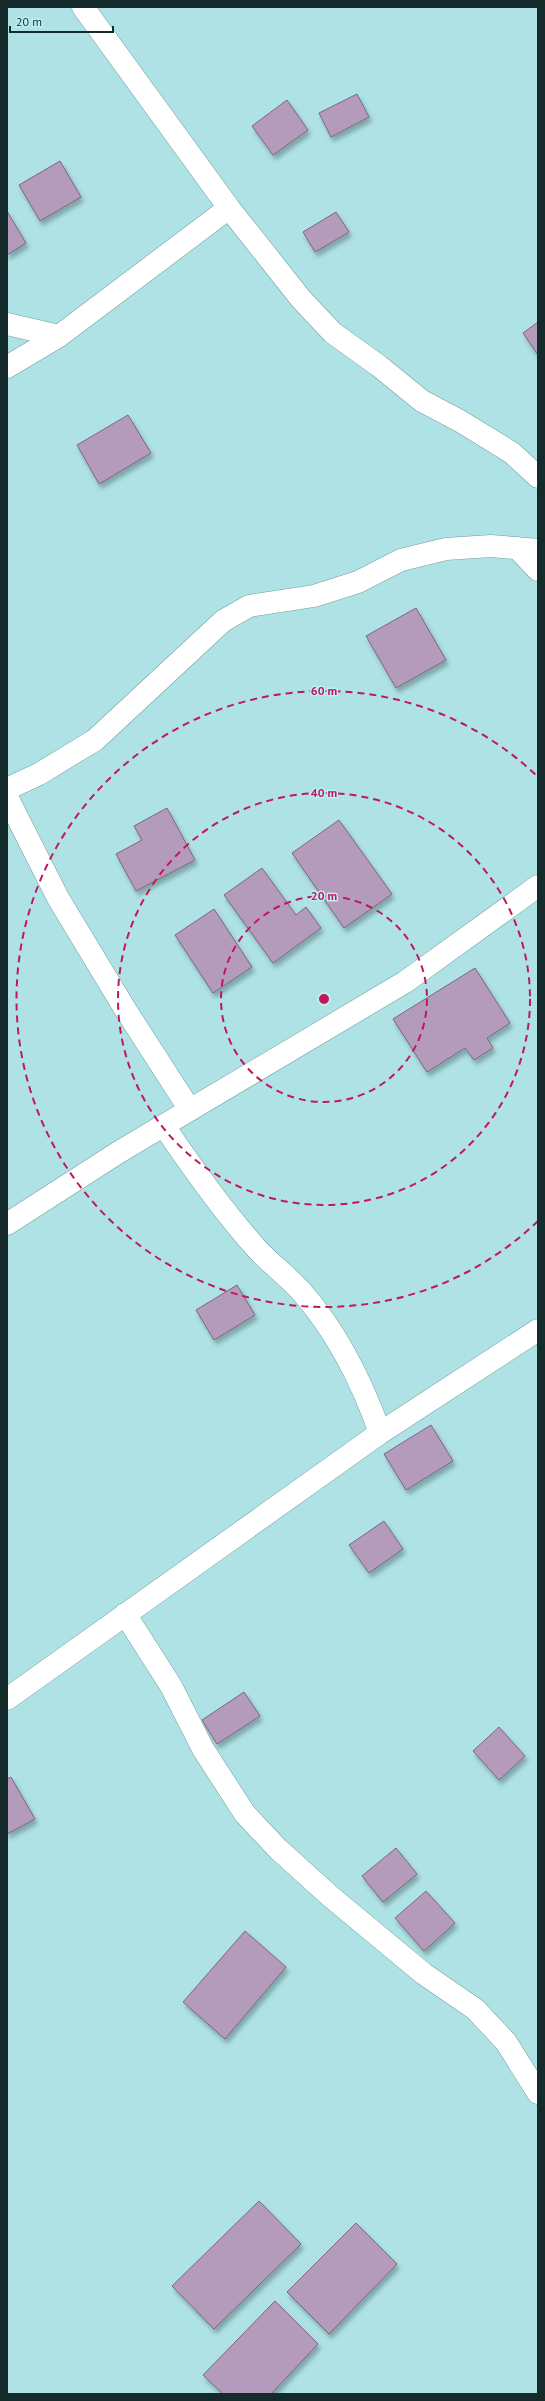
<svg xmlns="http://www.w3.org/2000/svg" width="545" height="2401" font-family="'PT Sans',sans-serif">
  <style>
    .building { fill: #b59bbb; stroke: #7c6582; filter: url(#shadow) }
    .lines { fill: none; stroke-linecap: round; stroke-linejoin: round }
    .street-casing { stroke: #6ea0a2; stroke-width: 23 }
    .street { stroke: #fff; stroke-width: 22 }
    .ring { fill: none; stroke: #c2185b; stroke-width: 2; stroke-dasharray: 7 5 }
    .centre { fill: #c2185b; stroke: #bbeff1; stroke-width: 2 }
    .ring-label { font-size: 12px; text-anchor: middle; font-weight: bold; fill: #c2185b; stroke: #bbeff1; stroke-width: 3; stroke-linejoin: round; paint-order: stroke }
  </style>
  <defs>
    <filter id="shadow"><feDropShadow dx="2.5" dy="4.5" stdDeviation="2" flood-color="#0004"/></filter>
  </defs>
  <rect width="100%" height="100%" fill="#aee2e4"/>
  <!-- building -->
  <path class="building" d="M357 94 369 117 331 137 319 113Z
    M287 100 308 130 273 155 252 126Z
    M60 161 81 197 40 221 19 185Z
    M7 211 26 243 7 255Z
    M336 212 349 232 315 252 303 232Z
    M538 322V355L523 333Z
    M128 415 151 453 99 484 77 445Z
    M416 608 446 660 396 688 366 636Z
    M167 808 195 860 136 891 116 854 142 840 134 826Z
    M339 820 392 894 344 928 292 853Z
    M262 868 296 915 306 907 321 928 273 963 224 895Z
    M214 909 252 967 213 993 175 935Z
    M475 968 510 1023 487 1038 493 1048 474 1060 465 1048 427 1072 393 1019Z
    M237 1285 255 1315 214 1340 196 1310Z
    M431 1425 453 1461 406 1490 384 1454Z
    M384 1521 403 1549 369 1573 349 1545Z
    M244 1692 260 1716 217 1744 202 1720Z
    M499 1727 525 1756 499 1780 473 1751Z
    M11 1777 35 1819 7 1834V1779Z
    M396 1848 417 1874 383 1902 362 1876Z
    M426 1891 455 1923 424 1951 395 1918Z
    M245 1931 286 1967 225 2039 183 2002Z
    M259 2201 301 2244 214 2329 172 2286Z
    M356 2223 397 2264 329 2334 287 2292Z
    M275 2301 318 2344 271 2394H223L203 2375Z"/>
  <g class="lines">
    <!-- street casing -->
    <g class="street-casing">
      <path id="street" d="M83 7 229 208 301 299 333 333 379 366 422 401 460 421 512 453 538 477
        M7 324 59 336
        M7 367 59 336 229 208
        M517 548 538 570
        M7 789 39 774 95 740 223 621 249 606 314 596 358 582 401 560 446 549 491 546 538 550
        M7 797 58 898 125 1009 190 1110
        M164 1126C193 1169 222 1210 257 1249 271 1264 287 1276 301 1291 337 1332 362 1382 380 1433
        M7 1224 119 1152 405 982 538 886
        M125 1614 171 1686 203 1749 245 1814 278 1849 330 1896 424 1974 475 2009 506 2042 538 2093
        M7 1699 380 1433 538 1330"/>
    </g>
    <!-- street -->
    <use href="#street" class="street"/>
  </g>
  <!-- distance rings -->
  <g class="ring">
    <circle cx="324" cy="999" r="103"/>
    <circle cx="324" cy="999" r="206"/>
    <path d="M538 1221A308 308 0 1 1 538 777"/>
  </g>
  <circle cx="324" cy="999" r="6" class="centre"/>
  <g class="ring-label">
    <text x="324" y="695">60 m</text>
    <text x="324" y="797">40 m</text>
    <text x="324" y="900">20 m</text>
  </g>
  <!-- border -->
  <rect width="545" height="2401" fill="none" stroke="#152a2b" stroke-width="16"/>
  <!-- scale -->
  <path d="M10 26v6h103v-6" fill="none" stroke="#152a2b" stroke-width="2"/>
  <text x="16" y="26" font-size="12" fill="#152a2b" stroke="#bbeff1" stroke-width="3" paint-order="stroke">20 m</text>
</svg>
